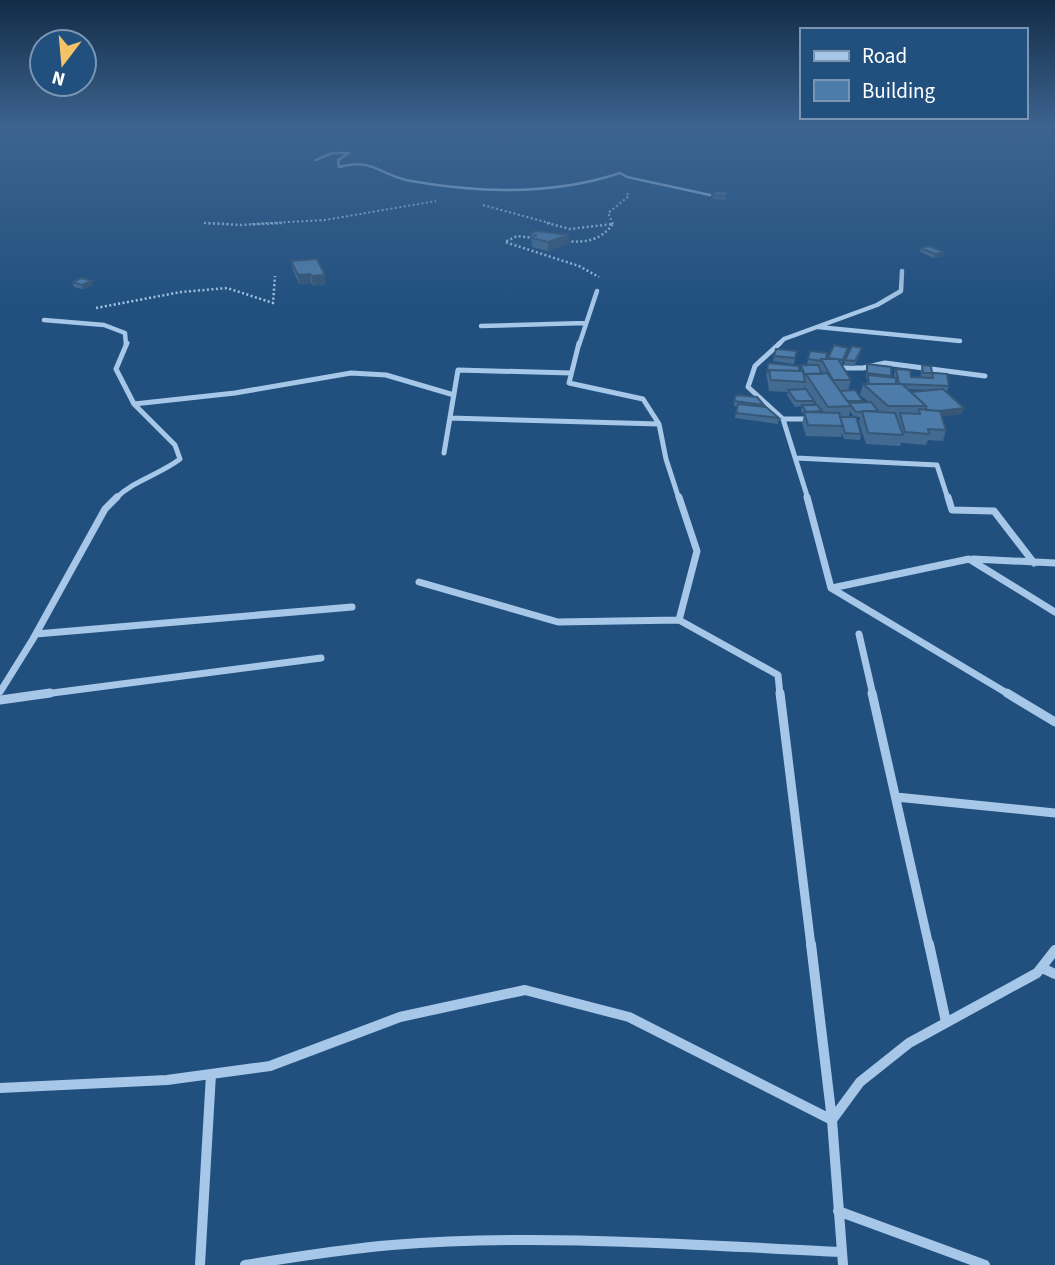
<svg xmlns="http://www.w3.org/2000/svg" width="1055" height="1265" font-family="'Source Sans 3',sans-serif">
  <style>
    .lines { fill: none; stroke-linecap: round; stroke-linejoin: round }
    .path-far1 { stroke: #a6c7e7; stroke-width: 2; stroke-dasharray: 2 2.5; stroke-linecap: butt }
    .path { stroke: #a6c7e7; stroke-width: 2.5; stroke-dasharray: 2 2.5; stroke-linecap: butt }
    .pedestrian { stroke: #a6c7e7; stroke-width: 2.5 }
    .minor-far4 { stroke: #a6c7e7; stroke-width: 4.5 }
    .minor-far3 { stroke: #a6c7e7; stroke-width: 5 }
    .minor-far2 { stroke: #a6c7e7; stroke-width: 7 }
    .minor-far1 { stroke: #a6c7e7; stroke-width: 9 }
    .minor { stroke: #a6c7e7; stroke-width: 10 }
    .wall { fill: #436b92; fill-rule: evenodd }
    .shaded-wall { fill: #375777 }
    .building { fill: #4e7caa; stroke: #375777; stroke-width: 2 }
  </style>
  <rect width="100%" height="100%" fill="#21507f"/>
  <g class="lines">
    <!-- path-far1 -->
    <path class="path-far1" d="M483 205 553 224
      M204 223 229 224
      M252 224 325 220 436 201
      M610 224H613
      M613 224 608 213 629 196 626 192"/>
    <!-- path -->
    <path class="path" d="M204 223 241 225 282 223
      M547 223 570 229 613 224C600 241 585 243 564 241
      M534 238 517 236 505 242 579 266 599 277
      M96 308 181 292 227 288 273 303 275 276"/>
    <!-- pedestrian -->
    <path class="pedestrian" d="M316 160 332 153H349L338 160 339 167C372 157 381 176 411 181 479 193 554 195 620 173L627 177 710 195"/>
    <!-- minor-far4 -->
    <path class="minor-far4" d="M44 320 104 325 125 333 126 345
      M481 326 585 323
      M818 327 960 341
      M579 345 597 291
      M778 345 784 339 877 305 901 291 902 271"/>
    <!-- minor-far3 -->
    <path class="minor-far3" d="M579 343 569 383 643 399 659 424 666 459 679 499
      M780 343 755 366 748 387 783 419 808 499
      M836 368H863L885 363 985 376
      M134 404 235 393 351 373 386 375 454 395
      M450 418 659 424
      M783 419H810
      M444 453 458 370 571 373
      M796 458 937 465 948 499
      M115 499C134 480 159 475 180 459L175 445 134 404 116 369 127 343"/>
    <!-- minor-far2 -->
    <path class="minor-far2" d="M679 497 697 551 679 620 778 675 780 695
      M807 497 831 588 1010 695
      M948 497 952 510 994 511 1034 563
      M973 559 1055 563
      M419 582 558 622 679 620
      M832 588 969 559 1055 612
      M36 634 352 607
      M859 634 873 695
      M0 692 33 639 105 509 117 497
      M37 695 321 658"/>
    <!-- minor-far1 -->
    <path class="minor-far1" d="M780 693 811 946
      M872 693 929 946
      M1007 693 1055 722
      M0 700 50 693
      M896 797 1055 813"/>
    <!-- minor -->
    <path class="minor" d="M811 944 832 1120
      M929 944 946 1022
      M1042 968 1055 974
      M0 1088 167 1080 270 1066 400 1017 525 990 629 1017 832 1120
      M838 1211 985 1265
      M200 1265 211 1074
      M245 1265C294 1257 343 1249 392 1245 541 1233 693 1245 842 1252
      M843 1265 832 1120 860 1082 909 1043 1037 973 1055 950"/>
  </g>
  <!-- wall -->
  <path class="wall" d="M728 192 725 200 713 199V195Z
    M531 233 569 243 548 251 532 247Z
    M921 248 944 252 943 256 934 258 920 252Z
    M291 261 326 284 313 286 311 283 299 284 293 270Z
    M72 282 93 285 83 289 74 287Z
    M834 345 848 348 847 353 841 365 851 380 848 391 863 401V403L869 402 860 395 863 384H867L868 379 866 378 867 364 891 376V378H895L894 374 896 369 911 377H921V371L922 365 932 373 931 378 932 373 949 386 947 391H946L964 408 962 414 942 416 946 430 943 441 928 440 926 445 902 443V441L900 446 866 444 859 422 860 417H856L861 434 860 440 844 439 842 433 841 437 806 436 802 423 804 415 801 411 802 406 795 407 787 395 788 392 769 391 767 377H766L768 363 801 371V365H815L807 364 810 351 828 359ZM804 386 817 405H813L814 401 804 389ZM908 389 929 390 911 392ZM850 411 854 417H849Z
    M797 351 794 364 773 361 774 356Z
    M861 353 854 366 844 365 845 360Z
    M734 401 764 405V407L779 418 778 424 735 418 737 407 734 406Z"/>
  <!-- shaded-wall -->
  <path class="shaded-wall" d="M569 235V243L548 251V242Z
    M944 252 943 256 934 258 935 254Z
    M310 274 311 283 299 284 298 275Z
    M325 275 326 284 313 286 311 276Z
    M92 281 93 285 83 289 82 285Z
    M964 408 962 414 926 418 928 412Z"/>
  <!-- building -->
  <path class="building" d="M716 191 728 192 726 196 713 195Z
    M536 231 569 235 548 242 532 238 536 235 531 233Z
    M929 246 944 252 935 254 921 248Z
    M317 259 325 275 311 276 310 274 298 275 291 261Z
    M82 278 92 281 82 285 72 282Z
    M834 345 848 348 843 360 828 358Z
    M852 346 862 348 855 361 845 360Z
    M776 349 797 351 795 358 774 356Z
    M810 351 827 353 826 359H821L822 361 808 359Z
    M821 359H838L851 380H833Z
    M768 363 799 366V371L769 370V372H767Z
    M867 364 891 367V376L867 373Z
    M801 365H818L822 374H806L805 375Z
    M922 365 931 366 932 373H923Z
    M896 369 910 370 911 377 933 378 932 373 947 374 949 386 899 384Z
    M769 370 803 371 805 382 771 380Z
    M827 373 851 406 828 407 806 374Z
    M868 375 896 378V384H869Z
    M863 384H902L926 406H888Z
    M806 389 814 401H796L788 390Z
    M943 389 964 408 939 411 926 410V406L911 392Z
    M855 390 863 401H847L840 391Z
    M736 395 757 397 764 405 734 401Z
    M871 402 878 411H862V412H856L849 403Z
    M738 404 766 407 779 418 736 413Z
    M802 405H817L822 411 806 412Z
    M919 409 940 411 946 430 928 429 929 434 905 432 900 413 920 414Z
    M862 411 895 413 903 435 868 433Z
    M804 412 839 413 843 426 808 425Z
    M840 417H856L861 434 845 433Z"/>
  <!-- sky -->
  <linearGradient id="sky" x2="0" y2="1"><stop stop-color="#122c46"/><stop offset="0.42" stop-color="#3d6490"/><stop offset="1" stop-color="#3d6490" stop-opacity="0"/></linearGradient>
  <rect width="1055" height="306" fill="url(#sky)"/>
  <!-- legend -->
  <rect x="800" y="28" width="228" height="91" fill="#21507f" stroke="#7a96b2" stroke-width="2"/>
  <rect x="814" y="51" width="35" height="10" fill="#a6c7e7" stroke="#7a96b2" stroke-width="2"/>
  <text x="862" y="63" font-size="21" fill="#ffffff">Road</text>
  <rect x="814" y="80" width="35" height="21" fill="#4e7caa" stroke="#7a96b2" stroke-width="2"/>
  <text x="862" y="98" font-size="21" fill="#ffffff">Building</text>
  <!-- north arrow -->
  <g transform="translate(63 63) rotate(196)"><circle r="33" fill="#21507f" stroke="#7a96b2" stroke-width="2"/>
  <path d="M0-5L12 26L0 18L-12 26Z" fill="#f4c367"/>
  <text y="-10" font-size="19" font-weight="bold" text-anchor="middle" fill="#ffffff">N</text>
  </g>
</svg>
